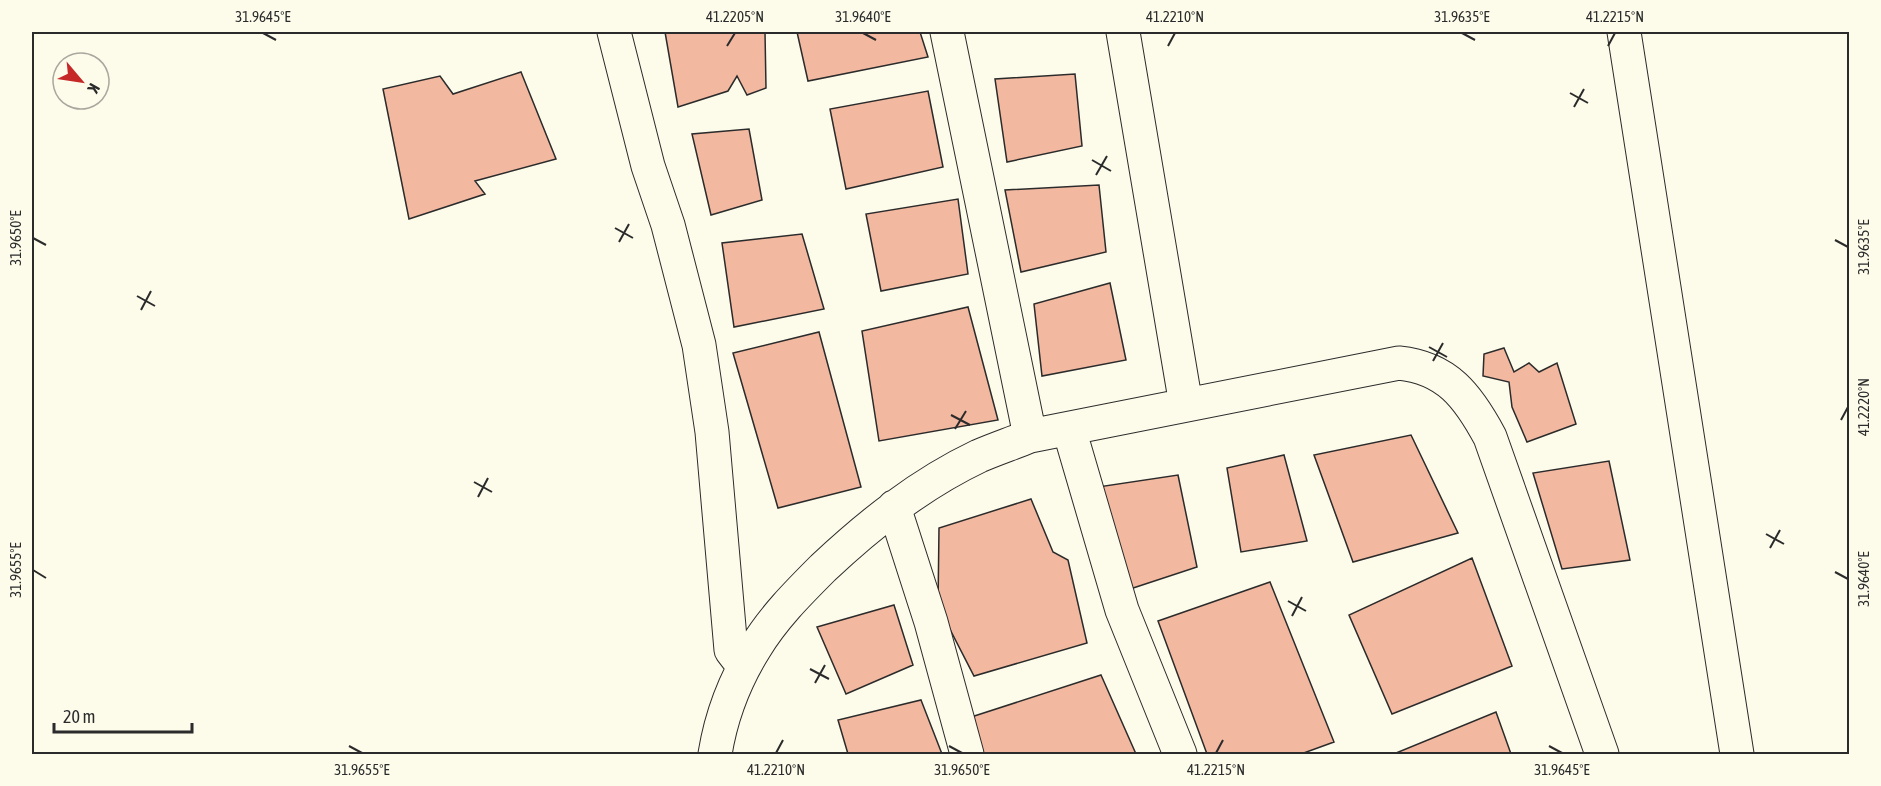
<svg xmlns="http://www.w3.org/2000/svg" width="1881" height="786" font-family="'Asap Condensed',sans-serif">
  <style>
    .building { fill: #f2b8a0; stroke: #2b2b2b; stroke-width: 1.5 }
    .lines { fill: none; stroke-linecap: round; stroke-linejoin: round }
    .minor-casing { stroke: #2b2b2b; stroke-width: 35 }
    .minor { stroke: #fdfbea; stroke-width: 33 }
    .ticks { fill: none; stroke: #2b2b2b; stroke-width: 2 }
    .neatline { fill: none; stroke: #2b2b2b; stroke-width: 2 }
    .ticks-label { font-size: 15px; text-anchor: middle; fill: #2b2b2b }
  </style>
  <rect width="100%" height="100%" fill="#fdfbea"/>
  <!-- building -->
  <path class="building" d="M665 32H765L766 88 747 95 737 76 728 91 678 107Z
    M797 32H920L928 57 808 81Z
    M521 72 556 159 475 181 485 194 409 219 383 89 440 76 453 94Z
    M1075 74 1082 146 1007 162 995 79Z
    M928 91 943 167 846 189 830 109Z
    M749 129 762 200 711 215 692 134Z
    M1099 185 1106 252 1021 272 1005 190Z
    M958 199 968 274 881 291 866 214Z
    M802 234 824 309 734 327 722 243Z
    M1110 283 1126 360 1042 376 1034 304Z
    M968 307 998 420 879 441 862 331Z
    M819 332 861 487 778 508 733 353Z
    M1504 348 1514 372 1529 363 1539 372 1557 363 1576 424 1527 442 1512 407 1509 382 1483 376 1484 354Z
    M1411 435 1458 533 1353 562 1314 455Z
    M1284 455 1307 541 1241 552 1227 468Z
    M1609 461 1630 560 1562 569 1533 473Z
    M1178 475 1197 567 1121 592 1091 488Z
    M1031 499 1053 552 1068 560 1087 643 974 676 938 606 939 528Z
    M1472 558 1512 666 1392 714 1349 615Z
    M1270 582 1334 742 1301 754H1207L1158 621Z
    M894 605 913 665 846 694 817 627Z
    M1101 675 1136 754H978L965 719Z
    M921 700 942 754H848L838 720Z
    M1496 712 1511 754H1397L1396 753Z"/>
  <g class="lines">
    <!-- minor casing -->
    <g class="minor-casing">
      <path id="minor" d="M614 32 648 166 668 225 699 345 712 432 731 650 744 667
        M947 32 1030 436
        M1123 32 1186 405
        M1624 32 1737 754
        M1069 429 1122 610 1180 754
        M894 507 931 622 967 754
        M715 754C721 717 735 680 755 648 773 618 798 593 823 568 870 524 920 484 979 456 995 449 1013 443 1030 436L1399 363C1447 368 1468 396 1490 437L1602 754"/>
    </g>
    <!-- minor -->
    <use href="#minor" class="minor"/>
  </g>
  <!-- ticks -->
  <path class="ticks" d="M263 33 276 40M863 33 876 40M1462 33 1475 40M727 46 735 33M1168 46 1175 33M1608 46 1615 33M1570 93 1588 103M1574 107 1584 89M1092 160 1111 171M1096 175 1107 156M615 228 633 238M33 238 46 245M1835 240 1848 247M619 242 629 224M137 296 155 306M141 310 151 291M1429 347 1447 357M1433 361 1443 343M951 415 970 425M1841 420 1848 407M955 429 966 411M474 482 492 492M478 497 488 478M1766 534 1784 544M1770 548 1780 530M33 570 46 578M1835 572 1848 579M1288 601 1306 611M1292 616 1302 597M810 669 829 679M815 683 825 665M349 746 362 753M949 746 962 753M1549 746 1562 753M776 753 783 740M1216 753 1223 740"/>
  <!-- border -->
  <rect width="1881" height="786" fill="none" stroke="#fdfbea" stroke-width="66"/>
  <!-- north arrow -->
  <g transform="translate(81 81) rotate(119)"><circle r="28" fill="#fdfbea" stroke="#a9a89e" stroke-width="1.5"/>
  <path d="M0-4.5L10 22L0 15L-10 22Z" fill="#c62828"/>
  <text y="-9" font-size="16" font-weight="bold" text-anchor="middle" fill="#2b2b2b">K</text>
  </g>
  <!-- scale -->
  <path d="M54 723v9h138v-9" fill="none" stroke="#2b2b2b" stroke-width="3"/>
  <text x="63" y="723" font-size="18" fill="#2b2b2b" stroke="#fdfbea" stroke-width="4.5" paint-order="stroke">20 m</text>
  <rect x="33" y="33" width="1815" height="720" class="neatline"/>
  <g class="ticks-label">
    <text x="263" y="22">31.9645°E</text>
    <text x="735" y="22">41.2205°N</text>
    <text x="863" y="22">31.9640°E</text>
    <text x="1175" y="22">41.2210°N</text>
    <text x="1462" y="22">31.9635°E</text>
    <text x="1615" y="22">41.2215°N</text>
    <text transform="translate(16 238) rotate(-90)" y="5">31.9650°E</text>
    <text transform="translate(1864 247) rotate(-90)" y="5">31.9635°E</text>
    <text transform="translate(1864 407) rotate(-90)" y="5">41.2220°N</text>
    <text transform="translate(16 570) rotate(-90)" y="5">31.9655°E</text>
    <text transform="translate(1864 579) rotate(-90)" y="5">31.9640°E</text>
    <text x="362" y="775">31.9655°E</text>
    <text x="776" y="775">41.2210°N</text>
    <text x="962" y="775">31.9650°E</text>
    <text x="1216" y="775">41.2215°N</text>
    <text x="1562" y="775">31.9645°E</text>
  </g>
</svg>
